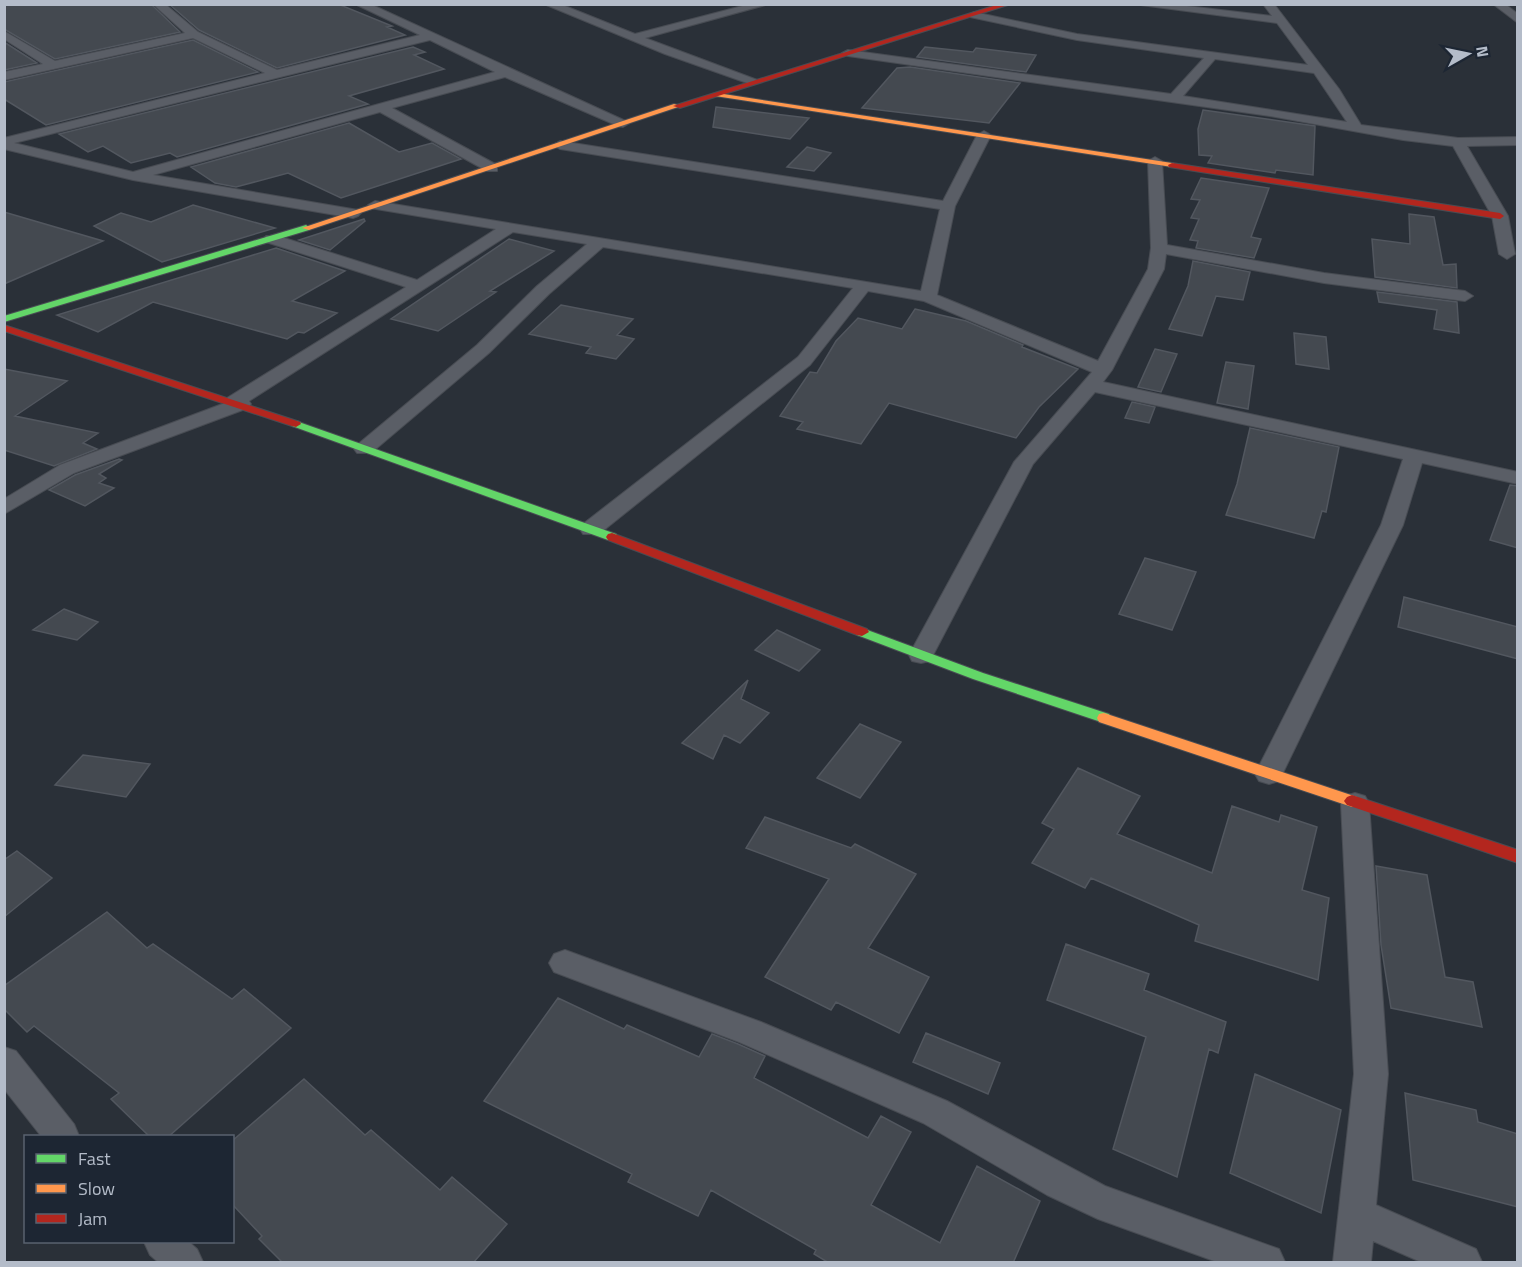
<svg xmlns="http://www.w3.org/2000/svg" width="1522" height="1267" font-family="'Titillium Web',sans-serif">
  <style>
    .building { fill: #444950; stroke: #52575f; stroke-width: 1.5 }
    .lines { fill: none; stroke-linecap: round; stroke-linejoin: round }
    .street-casing { stroke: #484c53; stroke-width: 2 }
    .fast-casing { stroke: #484c53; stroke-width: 2 }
    .slow-casing { stroke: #484c53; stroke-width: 2 }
    .jam-casing { stroke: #484c53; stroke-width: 2 }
    .street { fill: #5a5e66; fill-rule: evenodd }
    .fast { fill: #63d668; fill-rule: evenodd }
    .slow { fill: #ff974d; fill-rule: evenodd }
    .jam { fill: #b3261e; fill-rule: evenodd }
  </style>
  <rect width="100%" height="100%" fill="#2a3038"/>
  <!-- building -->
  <path class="building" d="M4 4H151L180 32 55 59 4 29Z
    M169 4H338L392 26 387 27 405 35 277 68 199 30Z
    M193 40 258 72 46 125 4 99V82Z
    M4 42 37 63 4 70Z
    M413 47 425 52 414 55 444 69 349 96 368 104 177 157 170 153 131 163 103 146 88 152 59 134Z
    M925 47 973 52 976 48 1036 55 1026 72 917 57Z
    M910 67 1020 83 989 123 862 108 897 68Z
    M716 107 809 118 790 139 713 127Z
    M1203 110 1315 126 1313 175 1276 170 1275 173 1208 163 1212 156 1199 155 1198 129Z
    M349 123 399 152 432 143 461 159 341 198 288 173 236 187 215 183 191 167Z
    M807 147 831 153 814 171 787 167Z
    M1201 178 1269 188 1251 237 1261 239 1254 258 1196 248 1198 241 1190 240 1199 219 1191 218 1200 200 1191 199Z
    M193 205 275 228 162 262 94 226 121 213 151 222Z
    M4 212 103 241 4 284Z
    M1409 214 1434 217 1443 265 1456 264 1457 288 1375 277 1372 239 1410 244Z
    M364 219 365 221 330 250 299 240Z
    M509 239 554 251 490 291 496 292 438 331 391 319Z
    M276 248 345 271 292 301 337 313 304 333 298 332 287 339 153 302 98 332 57 315Z
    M1193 261 1250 272 1243 300 1216 296 1202 336 1169 329 1188 286Z
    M1377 292 1457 302 1459 333 1434 329 1437 310 1379 302Z
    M561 305 633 319 617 335 634 339 616 359 586 353 591 347 529 334Z
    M915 309 966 321 1023 345 1022 347 1078 369 1039 407 1016 438 889 403 861 444 797 429 803 422 780 416 810 372 817 373 836 341 858 318 902 329Z
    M1294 333 1326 337 1329 369 1296 364Z
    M1155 349 1177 354 1161 392 1138 387Z
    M1226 362 1254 366 1248 409 1217 403Z
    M4 369 67 381 15 416 98 433 83 443 97 449 54 466 4 450Z
    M1132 402 1155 407 1149 423 1125 418Z
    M1250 428 1339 447 1326 512 1322 511 1314 538 1226 515 1237 484Z
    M119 459 122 460 99 474 106 478 99 483 114 488 85 506 49 490 75 475Z
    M1510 485 1518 486V548L1490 540Z
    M1145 558 1196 572 1172 630 1119 614Z
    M1404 597 1518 627V659L1398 627Z
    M64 609 98 622 77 640 33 630Z
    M777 630 820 650 799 671 755 650Z
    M748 680 741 699 769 713 740 743 724 735 713 759 682 743Z
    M860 724 901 742 860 798 817 778Z
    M83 755 150 764 126 797 55 785Z
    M1078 768 1140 796 1117 834 1212 873 1232 806 1279 822 1281 815 1317 827 1302 890 1329 898 1318 980 1195 941 1199 925 1091 878 1085 888 1032 863 1054 829 1042 823Z
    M765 817 851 848 855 844 916 874 868 948 929 977 899 1033 836 1002 831 1010 765 977 829 879 746 848Z
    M17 851 52 878 4 917V860Z
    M1376 866 1427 875 1445 977 1473 982 1482 1027 1391 1008 1381 945Z
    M107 912 147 948 153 944 232 999 244 989 291 1028 168 1137H150L111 1099 119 1093 34 1026 27 1032 4 1009V986Z
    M1066 944 1149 974 1144 990 1226 1022 1218 1053 1209 1049 1177 1177 1113 1149 1146 1037 1047 1000Z
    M558 998 624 1029 627 1025 699 1057 712 1034 738 1044 765 1056 754 1078 868 1138 881 1116 911 1132 871 1205 940 1243 977 1166 1040 1201 1013 1263H829L814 1254 816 1250 711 1190 698 1216 628 1182 632 1174 484 1101Z
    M926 1033 1000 1063 988 1094 913 1062Z
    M1255 1074 1341 1110 1321 1213 1230 1173Z
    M304 1079 365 1135 371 1130 440 1190 452 1177 507 1224 473 1263H283L259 1239 262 1236 232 1204V1141Z
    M1405 1093 1476 1110 1478 1122 1518 1134V1207L1413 1180Z"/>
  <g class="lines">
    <!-- street casing -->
    <g class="street-casing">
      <path id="street" d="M153 4H165L198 32 277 70 420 35 355 4H370L630 123 623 127 618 126 505 77 392 108 497 165V171H487L380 112 153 175 358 210 361 213 358 216 353 218 133 180 4 149V138L265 73 193 38 4 80V72L43 64 4 39V31L55 61 185 33ZM430 40 495 72 133 172 14 143Z
        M544 4H560L635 34 750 4H769L645 38 760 81 750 84 665 54Z
        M1133 4H1170L1272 16 1263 4H1274L1339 89 1361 125 1458 138 1518 137V145L1467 146 1508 216 1515 254 1507 259 1499 254 1492 216 1453 146 1403 140 1270 116 848 56 842 53 848 50 1171 94 1204 58 1077 40 970 17 969 15 974 12 1077 34 1308 65 1277 23ZM1215 59 1314 73 1347 122 1183 96Z
        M1493 4H1505L1518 14V23Z
        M984 131 991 135 955 206 937 295 1098 361 1148 269 1151 248 1148 161 1155 157 1162 161 1167 245 1324 273 1465 291 1473 296 1465 301 1324 283 1166 254 1164 269 1112 370 1103 382 1518 472V484L1422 463 1403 525 1279 781 1269 784 1259 781 1255 774 1381 525 1403 459 1095 392 1033 464 930 661 921 663 912 661 909 655 1014 462 1092 372 924 301 868 291 810 365 599 534H583L580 529 583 524 798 357 853 288 603 247 549 294 489 353 371 453H357L354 449 357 445 477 345 537 286 587 244 513 232 249 401 251 404 248 408 74 473 4 514V499L60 465 225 403 227 398 406 287 266 242 264 239 266 236H278L417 280 496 229 370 208 368 205 375 201 921 291 940 209 560 149 553 145 560 141 943 201 977 135Z
        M1355 793 1365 796 1369 803 1388 1074 1376 1205 1476 1249 1482 1262H1421L1373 1241 1371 1262H1333L1354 1074 1341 803 1345 796Z
        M565 950 761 1022 947 1101 1105 1186 1279 1249 1285 1262H1217L1098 1219 1047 1195 923 1123 739 1042 554 972 549 963 554 954Z
        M4 1047 16 1051 74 1124 79 1136H41L4 1089Z
        M144 1242H189L197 1249 203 1262H158L150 1255Z"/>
    </g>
    <!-- fast casing -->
    <g class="fast-casing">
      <path id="fast" d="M306 225 310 228 309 230 4 322V316Z
        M296 421 616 534 618 537 616 540H608L292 426 291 424Z
        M862 628 983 673 1109 714 1111 718 1109 722 1104 723 973 679 857 635 855 632Z"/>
    </g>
    <!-- slow casing -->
    <g class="slow-casing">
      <path id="slow" d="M717 93 1172 163 1176 165 1172 167 715 96 713 95Z
        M674 104 681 106 309 230 302 228Z
        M1104 713 1357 797 1360 801 1357 805 1352 807 1099 722 1097 718 1099 714Z"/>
    </g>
    <!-- jam casing -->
    <g class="jam-casing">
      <path id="jam" d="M1000 4H1011L680 108 673 106Z
        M1172 163 1500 213 1504 216 1500 219 1169 167 1168 165Z
        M4 325 300 422 301 424 296 427 292 426 4 331Z
        M612 533 867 629 869 632 862 636 857 635 608 540 606 537 608 534Z
        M1352 795 1518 850V863L1347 805 1344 801 1347 797Z"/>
    </g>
    <!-- street -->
    <use href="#street" class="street"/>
    <!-- fast -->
    <use href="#fast" class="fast"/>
    <!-- slow -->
    <use href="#slow" class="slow"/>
    <!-- jam -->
    <use href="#jam" class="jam"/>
  </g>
  <!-- border -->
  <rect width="1522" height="1267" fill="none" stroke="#b4bcc9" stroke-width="12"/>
  <!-- legend -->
  <rect x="24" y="1135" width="210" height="108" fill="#1d2633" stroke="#59626f" stroke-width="1.5"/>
  <rect x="36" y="1154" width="30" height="9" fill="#63d668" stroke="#59626f" stroke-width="1.5"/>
  <text x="78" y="1165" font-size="18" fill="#b4bcc9">Fast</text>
  <rect x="36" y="1184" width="30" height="9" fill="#ff974d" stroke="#59626f" stroke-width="1.5"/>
  <text x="78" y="1195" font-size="18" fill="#b4bcc9">Slow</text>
  <rect x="36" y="1214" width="30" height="9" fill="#b3261e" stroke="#59626f" stroke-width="1.5"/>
  <text x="78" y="1225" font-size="18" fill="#b4bcc9">Jam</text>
  <!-- north arrow -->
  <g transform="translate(1468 54) rotate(81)" stroke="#1d2633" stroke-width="4.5" paint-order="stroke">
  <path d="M0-4.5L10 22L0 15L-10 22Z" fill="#b4bcc9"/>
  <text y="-9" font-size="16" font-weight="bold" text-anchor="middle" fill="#b4bcc9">N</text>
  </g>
</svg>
